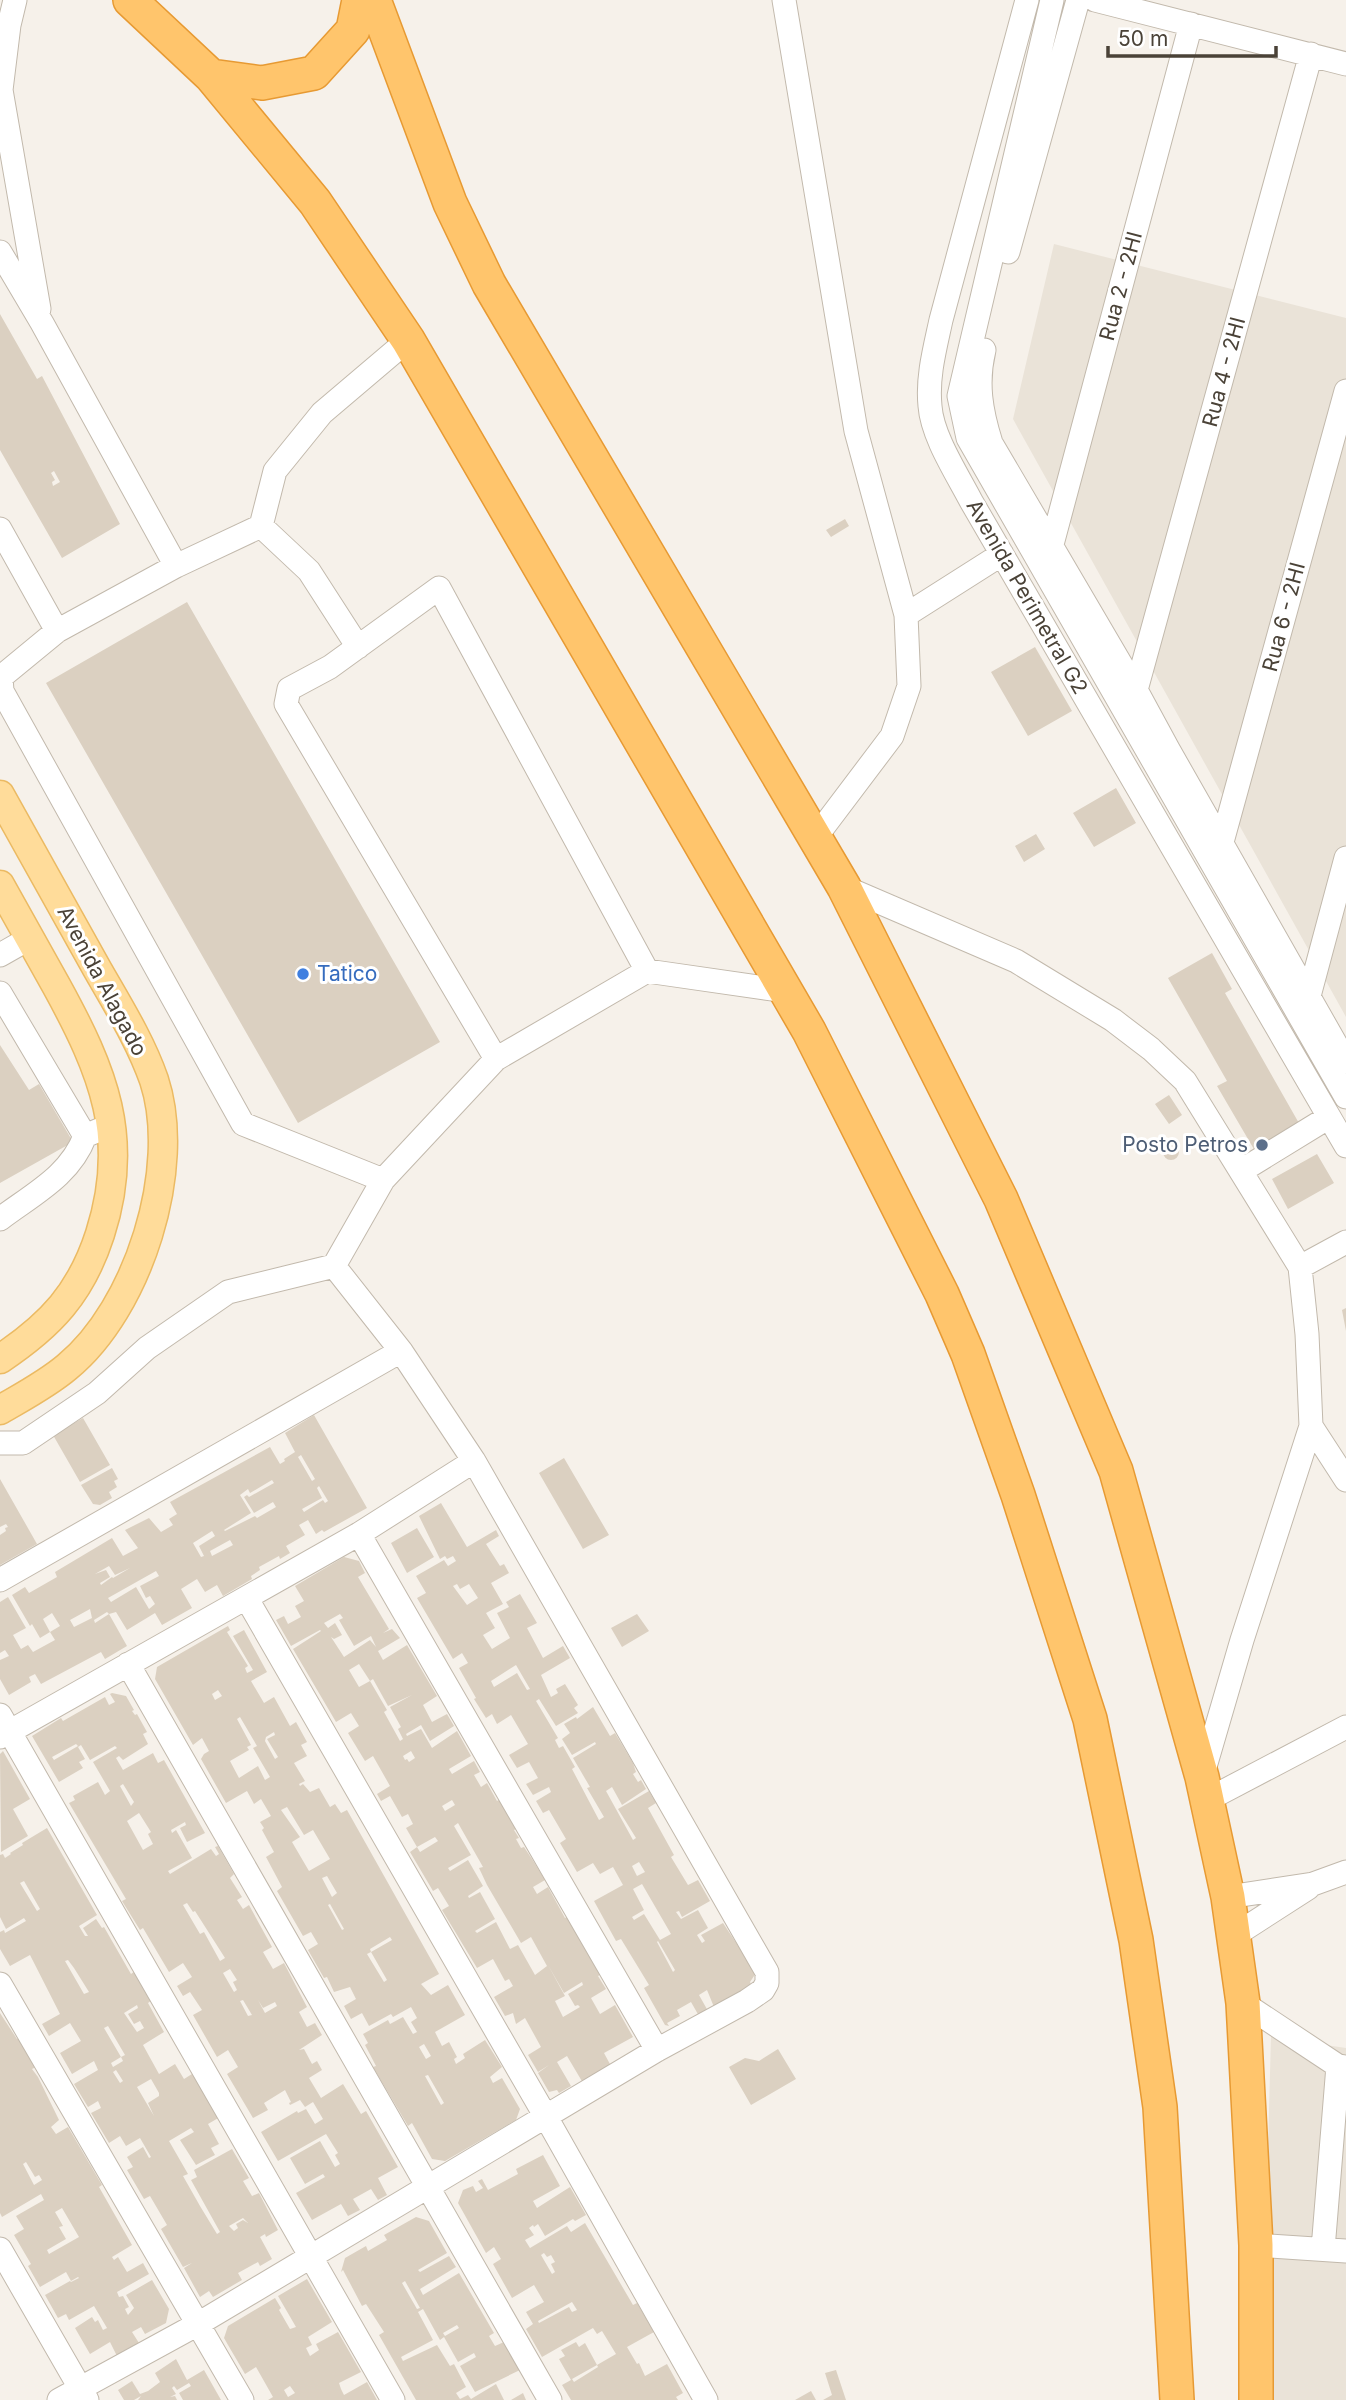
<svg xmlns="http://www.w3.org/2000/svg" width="1346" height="2400" font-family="Inter,sans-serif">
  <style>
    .residential { fill: #eae3d8 }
    .building { fill: #dbd0c1; fill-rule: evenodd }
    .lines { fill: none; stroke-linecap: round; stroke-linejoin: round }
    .minor-casing { stroke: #c2b9ac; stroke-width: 25 }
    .major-casing { stroke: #ebba63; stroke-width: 31 }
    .highway-casing { stroke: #e79a33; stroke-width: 36 }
    .minor { stroke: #fff; stroke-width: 23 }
    .major { stroke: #ffdc9a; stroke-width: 28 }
    .highway { stroke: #ffc56c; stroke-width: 33 }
    .shop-dot { fill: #3f7fe0; stroke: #fff; stroke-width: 2.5 }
    .service-dot { fill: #5c6f8a; stroke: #fff; stroke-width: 2.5 }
    .labels { text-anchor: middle; stroke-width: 6; stroke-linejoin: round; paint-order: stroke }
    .street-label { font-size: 21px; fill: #4a4237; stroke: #fff }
    .shop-label { font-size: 21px; fill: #366cbe; stroke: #fff; text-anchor: start }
    .service-label { font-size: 21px; fill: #4e5e75; stroke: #fff; text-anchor: end }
  </style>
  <rect width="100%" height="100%" fill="#f6f1ea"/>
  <!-- residential -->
  <path class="residential" d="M1054 244 1346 318V1017L1013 419Z
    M1271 2037 1346 2048V2400H1261Z"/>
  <!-- building -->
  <path class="building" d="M0 314 37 379 42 376 120 524 62 558 0 450ZM54 471 60 482 53 486 52 482 55 480 51 473Z
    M845 519 849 526 831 537 826 530Z
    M187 602 440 1042 298 1123 46 683Z
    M1035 647 1072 711 1028 736 991 672Z
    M1116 788 1136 823 1094 847 1073 813Z
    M1036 834 1045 849 1024 862 1015 846Z
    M1212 953 1232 989 1225 993 1300 1125 1255 1151 1217 1086 1227 1081 1168 978Z
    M0 1045 29 1090 39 1084 73 1142 0 1183Z
    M1169 1095 1182 1115 1169 1124 1155 1104Z
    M1163 1152a8 8 0 1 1 16 0a8 8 0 1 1-16 0Z
    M1317 1154 1334 1183 1288 1209 1272 1179Z
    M1346 1308V1331L1342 1310Z
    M314 1415 367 1508 324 1532 322 1530 316 1534 308 1520 299 1525 305 1535 286 1546 290 1553 280 1559 279 1556 259 1567 260 1570 251 1576 252 1579 223 1596 217 1585 205 1592 197 1579 181 1589 192 1608 162 1625 155 1613 127 1630 116 1612 109 1614 127 1646 105 1659 101 1652 41 1684 35 1674 29 1677 31 1682 9 1695 0 1679V1660L9 1656 5 1650 0 1653V1602L8 1597 26 1628 13 1635 21 1649 28 1645 33 1652 55 1640 50 1632 40 1638 32 1624 30 1626 12 1595 25 1587 29 1593 57 1577 55 1572 112 1538 123 1556 138 1548 125 1530 149 1518 161 1532 173 1525 169 1519 177 1514 170 1502 270 1447 280 1464 285 1461 284 1459 295 1452 285 1433ZM301 1455 315 1479 312 1481 298 1457ZM272 1480 274 1483 249 1497 247 1495 244 1497 254 1513 273 1502 276 1507 257 1518 255 1516 225 1531 224 1530 251 1513 240 1495 248 1489 250 1493ZM319 1486 328 1501 325 1503 323 1500 304 1512 302 1509 322 1498 317 1488ZM212 1531 215 1536 199 1546 204 1556 201 1557 193 1543ZM230 1540 233 1545 212 1556 210 1551ZM109 1566 115 1575 130 1568 113 1578 112 1577 101 1585 100 1583 110 1577 106 1570 95 1574ZM156 1571 159 1576 140 1586 146 1598 150 1596 155 1604 149 1609 136 1587 111 1602 108 1598ZM90 1609 92 1618 74 1627 70 1620ZM107 1612 109 1614 95 1623 94 1620ZM52 1613 60 1626 50 1632 43 1619Z
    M83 1418 110 1465 80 1482 53 1435Z
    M564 1458 609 1535 583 1549 539 1473Z
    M112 1468 118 1479 114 1481 117 1487 109 1492 112 1498 100 1505 93 1504 81 1485Z
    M0 1479 37 1544 0 1565V1535L6 1531 5 1528 8 1527 6 1524 0 1527Z
    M441 1503 467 1547 496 1530 499 1536 486 1544 500 1566 504 1564 509 1573 491 1583 503 1604 486 1613 495 1628 483 1635 492 1649 510 1638 497 1613 509 1607 506 1602 520 1594 537 1623 527 1628 543 1658 563 1646 570 1658 541 1675 551 1697 558 1693 556 1689 565 1684 578 1705 574 1708 578 1713 556 1726 539 1699 536 1701 558 1738 555 1740 559 1748 563 1746 575 1767 572 1769 599 1820 604 1817 587 1788 590 1787 573 1758 596 1744 595 1742 572 1755 562 1739 570 1733 564 1724 576 1717 577 1719 593 1707 610 1736 615 1733 633 1763 636 1772 633 1774 638 1782 641 1780 646 1789 622 1805 612 1787 606 1791 633 1840 636 1838 618 1809 649 1791 656 1803 648 1808 674 1855 671 1857 688 1885 698 1880 710 1901 682 1917 679 1911 676 1912 681 1919 698 1910 708 1928 697 1935 702 1943 705 1941 701 1935 723 1923 756 1973 750 1982 753 1989 714 2007 707 1990 699 1995 708 2011 699 2016 691 2002 677 2010 680 2016 667 2023 669 2026 665 2025 644 1988 649 1985 621 1939 616 1941 594 1901 623 1885 613 1867 600 1874 593 1863 577 1872 560 1843 566 1839 549 1810 543 1813 536 1801 551 1792 549 1787 533 1795 526 1784 538 1778 529 1762 517 1768 509 1755 528 1744 511 1715 497 1724 492 1714 486 1718 474 1699 476 1698 459 1668 468 1663 462 1653 453 1659 417 1598 426 1593 416 1576 444 1560 448 1566 456 1561 453 1556 447 1559 445 1556 440 1559 419 1516ZM457 1584 460 1589 469 1584 478 1598 467 1605 453 1586ZM516 1665 530 1689 527 1690 517 1673 494 1687 491 1681ZM639 1862 645 1872 637 1876 632 1866ZM642 1884 671 1934 660 1940 644 1914 634 1920 632 1917 644 1910 633 1889ZM658 1941 675 1970 673 1972 657 1942Z
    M417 1528 434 1557 407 1573 391 1543Z
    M344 1557 359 1561 365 1573 358 1577 389 1629 383 1633 392 1629 400 1638 378 1651 383 1660 407 1645 437 1696 423 1705 432 1722 447 1714 454 1726 430 1741 421 1725 406 1734 407 1736 421 1729 432 1748 457 1731 471 1756 449 1769 452 1774 474 1761 480 1772 474 1775 481 1787 487 1783 497 1801 502 1798 518 1828 514 1830 519 1838 516 1839 521 1848 524 1847 532 1859 545 1880 533 1887 537 1894 548 1887 565 1918 567 1917 602 1974 598 1976 606 1989 591 1998 600 2014 615 2005 633 2037 604 2053 611 2066 583 2083 567 2056 557 2062 571 2086 559 2093 557 2090 549 2092 538 2073 549 2065 538 2072 528 2055 541 2047 525 2018 516 2024 513 2013 505 2016 494 1997 513 1986 509 1979 505 1981 493 1959 477 1968 442 1910 449 1906 438 1888 433 1891 410 1852 417 1847 406 1828 413 1824 408 1814 402 1817 390 1796 381 1801 377 1794 390 1786 373 1756 365 1761 348 1733 359 1726 351 1713 336 1722 293 1649 321 1631 320 1630 291 1646 276 1620 284 1616 288 1624 301 1617 295 1606 304 1601 295 1586ZM340 1614 343 1618 339 1620 354 1646 371 1636 376 1647 370 1640 344 1657 331 1637 334 1639 342 1635 335 1623 328 1628 324 1623ZM359 1664 370 1681 359 1687 349 1670ZM373 1679 388 1706 412 1695 390 1707 401 1727 398 1729 403 1739 400 1741 384 1712 387 1710 370 1681ZM411 1751 415 1758 409 1762 407 1759 405 1760 403 1756ZM452 1800 455 1805 445 1811 442 1806ZM458 1823 483 1867 479 1868 487 1885 521 1943 531 1937 547 1966 535 1975 518 1945 510 1949 496 1922 477 1933 475 1931 495 1919 480 1892 469 1898 468 1896 483 1886 468 1860 450 1871 448 1868 471 1855 454 1826ZM435 1837 438 1841 420 1852 417 1847ZM548 1965 564 1993 582 1982 583 1985 568 1994 575 2006 578 2005 580 2007 563 2017 555 2001 565 1996Z
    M637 1614 649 1631 622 1647 611 1628Z
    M228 1626 230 1630 227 1632 248 1666 245 1668 247 1673 253 1670 233 1636 244 1630 267 1672 251 1681 264 1703 274 1697 290 1726 296 1722 307 1742 301 1745 307 1756 294 1763 305 1781 299 1784 300 1786 303 1784 310 1792 319 1788 330 1807 335 1804 341 1813 347 1810 438 1972 439 1974 421 1984 431 1995 448 1985 465 2015 435 2032 442 2046 449 2042 457 2057 454 2059 456 2064 465 2058 463 2054 485 2040 502 2067 490 2077 493 2083 502 2078 520 2109 516 2120 445 2161 432 2159 412 2123 408 2126 373 2067 376 2066 365 2045 368 2043 363 2034 388 2020 390 2024 403 2017 413 2034 417 2032 411 2022 417 2018 411 2007 393 2017 391 2014 369 2026 362 2013 351 2019 344 2006 356 1999 350 1987 334 1992 327 1977 324 1978 308 1950 318 1944 311 1932 303 1936 277 1891 282 1887 266 1857 274 1852 262 1830 264 1828 260 1822 271 1816 261 1799 254 1804 247 1791 226 1803 201 1759 204 1754 209 1751 202 1738 193 1745 155 1679 157 1667ZM218 1690 222 1696 215 1700 212 1694ZM240 1717 257 1746 253 1748 270 1777 265 1780 258 1766 239 1778 230 1761 249 1750 247 1747 251 1745 237 1719ZM274 1732 275 1735 267 1739 278 1757 275 1759 265 1741 266 1737ZM287 1807 304 1835 313 1830 330 1859 309 1871 292 1842 300 1837 281 1810ZM327 1876 337 1893 332 1897 322 1878ZM330 1904 344 1929 342 1930 328 1905ZM390 1937 392 1940 371 1952 370 1949ZM371 1952 387 1980 384 1982 367 1954ZM424 2044 431 2056 426 2059 419 2047ZM428 2075 444 2103 441 2105 425 2076Z
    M112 1693 126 1696 134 1710 132 1711 135 1715 137 1714 147 1732 143 1734 148 1744 123 1760 119 1756 116 1758 123 1770 153 1753 158 1763 164 1760 205 1833 187 1842 180 1828 186 1825 185 1822 171 1830 172 1833 176 1830 192 1858 168 1871 170 1874 211 1849 216 1856 219 1854 215 1847 218 1846 234 1874 230 1878 242 1897 237 1900 243 1909 249 1905 272 1947 263 1952 273 1969 284 1963 307 2007 299 2012 307 2027 315 2023 322 2035 299 2050 304 2049 312 2064 317 2061 322 2070 309 2078 321 2098 343 2084 361 2114 366 2111 398 2167 378 2178 387 2195 378 2200 371 2189 353 2199 360 2210 348 2216 341 2204 312 2220 296 2193 325 2177 323 2174 305 2184 290 2158 320 2141 335 2167 340 2164 335 2155 338 2153 326 2134 278 2161 261 2132 297 2111 298 2113 306 2109 315 2124 323 2119 313 2102 305 2107 300 2100 290 2105 289 2103 291 2102 285 2090 264 2103 268 2110 253 2118 227 2074 238 2067 228 2050 217 2057 193 2015 202 2010 190 1992 183 1996 177 1986 192 1977 183 1963 169 1972 143 1928 140 1930 122 1901 126 1899 69 1803 75 1800 73 1796 98 1782 105 1795 110 1791 93 1762 117 1748 115 1746 90 1760 81 1745 78 1747 85 1759 79 1762 83 1768 59 1782 32 1736 61 1718 63 1721 105 1697 109 1705 115 1702 110 1694ZM76 1744 78 1746 54 1760 52 1757ZM123 1784 134 1802 131 1806 120 1786ZM139 1813 151 1832 148 1834 153 1844 143 1850 127 1821ZM187 1903 193 1912 195 1911 225 1958 220 1961 204 1932 200 1934 183 1905ZM230 1969 237 1980 233 1982 237 1990 234 1992 223 1973ZM243 2000 252 2015 248 2016 240 2001ZM258 2000 263 2008 275 2002 277 2006 265 2013Z
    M3 1751 30 1799 13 1809 28 1836 1 1852 0 1754Z
    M47 1828 97 1915 79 1926 85 1936H88L83 1928 96 1919 102 1928 104 1927 131 1974 135 1971 152 2000 148 2003 164 2032 143 2045 159 2074 175 2064 184 2079 192 2074 220 2117 208 2124 219 2144 211 2148 215 2155 196 2165 180 2140 194 2132 191 2128 169 2141 188 2174 183 2176 200 2206 217 2234 220 2232 191 2180 197 2177 194 2170 232 2149 249 2178 243 2181 252 2196 259 2193 278 2230 266 2237 265 2234 260 2237 272 2259 260 2266 258 2262 238 2273 242 2280 213 2297 209 2291 200 2297 184 2268 192 2263 183 2267 161 2229 167 2225 150 2196 144 2199 127 2170 133 2167 127 2157 143 2147 149 2158 151 2157 140 2138 126 2146 120 2136 109 2143 91 2113 101 2108 98 2101 88 2107 74 2084 98 2070 94 2061 72 2074 60 2053 81 2041 70 2023 49 2036 42 2024 60 2014 30 1955 10 1966 0 1949V1932L4 1930 5 1933 26 1921 24 1918 6 1929 0 1917V1855L3 1854 5 1858 11 1854 10 1853 23 1845 22 1843ZM24 1881 40 1909 37 1911 20 1883ZM68 1960 74 1968 89 1992 84 1994 65 1961ZM137 2005 138 2008 128 2014 134 2024 140 2021 144 2028 137 2032 124 2013ZM108 2026 125 2055 121 2057 104 2028ZM121 2057 123 2061 113 2067 111 2063ZM116 2070 123 2081 120 2083 113 2072ZM151 2079 159 2093V2096L148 2103 154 2116 137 2087ZM243 2218 248 2223 243 2220 236 2224 238 2228 234 2231 229 2226Z
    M0 2013 17 2039 19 2038 36 2067 32 2069 38 2077 59 2120 51 2127 56 2134 68 2127 102 2185 99 2187 132 2245 112 2257 114 2260 118 2257 127 2272 143 2263 149 2274 117 2292 119 2297 123 2296 129 2307 125 2309 128 2315 134 2308 126 2295 152 2280 169 2309 166 2323 145 2334 141 2327 132 2332 139 2343 117 2356 110 2342 90 2354 75 2328 92 2317 95 2322 98 2320 103 2330 107 2328 94 2306 69 2320 66 2314 58 2318 45 2295 70 2281 71 2282 79 2278 78 2277 71 2281 66 2272 40 2287 28 2266 31 2264 14 2235 24 2229 16 2216 44 2200 41 2194 2 2217 0 2213ZM26 2162 35 2177 39 2175 42 2180 34 2185 23 2164ZM62 2208 79 2237 49 2254 47 2250 66 2239 59 2227 63 2226 55 2212Z
    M778 2049 796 2079 751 2105 729 2067 745 2058 759 2061Z
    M543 2155 560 2186 533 2201 537 2208 570 2187 586 2215 575 2221 573 2219 545 2236 538 2224 534 2227 533 2225 529 2228 534 2235 525 2240 530 2248 567 2226 571 2232 585 2223 633 2305 637 2303 654 2332 627 2347 637 2364 639 2363 645 2376 667 2364 683 2393 676 2397 678 2400H571L562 2385 571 2380 559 2359 565 2356 561 2350 576 2342 579 2347 585 2343 597 2365 616 2354 602 2331 597 2334 593 2328 542 2357 526 2329 533 2324 526 2312 544 2302 534 2285 512 2298 493 2264 501 2259 494 2247 486 2253 458 2203 463 2190 473 2186 476 2192 483 2188 478 2181 482 2179 488 2190 518 2174 516 2169ZM544 2253 547 2257 551 2255 555 2262 551 2264 555 2272 552 2274 541 2255ZM572 2302 577 2310 572 2312 569 2307 539 2323 538 2321ZM597 2365 598 2367 574 2382 572 2379Z
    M416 2217 429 2221 447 2253 418 2270 420 2272 449 2256 456 2267 420 2289 423 2295 459 2273 494 2333 489 2336 495 2346 504 2342 520 2370 475 2392 460 2366 476 2357 474 2353 458 2362 444 2337 440 2340 423 2309 418 2312 433 2340 401 2357 403 2361 437 2345 450 2366 454 2364 466 2387 456 2393 460 2399 468 2395 471 2399 496 2384 504 2400H416L379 2335 384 2332 366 2304 362 2306 343 2270 341 2272 345 2258 366 2246 368 2251 387 2240 384 2235ZM405 2281 420 2308 417 2309 402 2283ZM457 2325 459 2328 445 2336 443 2333Z
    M307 2279 332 2322 308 2337 312 2345 306 2348 310 2356 319 2350 316 2344 338 2332 361 2372 339 2383 341 2389 344 2395 367 2382 377 2400H268L273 2397 256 2367 245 2374 228 2345 224 2338 228 2326 275 2298 281 2308 279 2310 290 2329 296 2327 278 2296ZM290 2386 295 2393 288 2397 284 2390Z
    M176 2359 187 2380 204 2370 221 2400H183L179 2393 191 2386 189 2383 177 2390 174 2386 172 2388 176 2394 170 2397 175 2396 177 2400H138L141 2396 134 2400H124L118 2390 132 2381 140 2394 148 2391 160 2382 155 2373Z
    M836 2370 846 2400H823L832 2395 825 2373Z
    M811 2391 816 2400H795Z
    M523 2393 526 2400H511Z"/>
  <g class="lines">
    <!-- minor casing -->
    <g class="minor-casing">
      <path id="minor" d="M15 0 9 25 1 90 39 309
        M784 0 856 431 906 615 909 686 892 736 815 838
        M1027 0 941 320C935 348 927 377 930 406 932 436 957 474 971 501L1346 1146
        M1052 0 959 396 968 438 1346 1097
        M1095 0 1346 64
        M0 252 42 323 176 566
        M1008 252 1078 0
        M984 350C976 383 981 411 991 443L1136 690 1168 749 1346 1062
        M261 526 275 471 322 413 408 340
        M0 529 57 631 176 566 261 526 309 571 358 647
        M1051 548 1191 24
        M906 615 1002 554
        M57 631 1 677 2 691 243 1124 383 1180
        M1136 690 1311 54
        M1222 842 1346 391
        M844 887 1016 961 1113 1020 1151 1049 1185 1081 1300 1267 1307 1334 1311 1426 1242 1640 1202 1777
        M0 955 30 938
        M0 993 85 1136
        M1309 996 1346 858
        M496 1059 286 704 289 689 330 667 439 588 647 971
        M1241 1171 1329 1117
        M0 1219C33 1194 70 1176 85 1136L99 1130
        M334 1266 401 1351 474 1461
        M1300 1267 1346 1242
        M1311 1426 1346 1480
        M0 1443H23L97 1393 147 1348 228 1292 334 1266 383 1180 496 1059 647 971 786 991
        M359 1534 657 2050
        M0 1580 401 1351
        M247 1599 546 2117 706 2400
        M128 1664 550 2400
        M0 1715 393 2400
        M0 1737 359 1534 474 1461 767 1972V1983L763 1990 747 2001 657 2050 198 2324 59 2400
        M1207 1800 1346 1727
        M1228 1897 1313 1884 1346 1872
        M1232 1937 1308 1888
        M0 1984 242 2400
        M1243 2003 1338 2066 1346 2067
        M1256 2245 1346 2251
        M0 2249 87 2400
        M1323 2249 1338 2066"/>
    </g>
    <!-- major casing -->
    <g class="major-casing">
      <path id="major" d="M0 795C32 852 64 910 96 967 117 1004 140 1040 154 1080 183 1168 138 1309 67 1367 47 1384 22 1397 0 1410
        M0 885C19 919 38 953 57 987 103 1071 131 1138 100 1234 81 1293 51 1325 0 1359"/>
    </g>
    <!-- highway casing -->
    <g class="highway-casing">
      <path id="highway" d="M130 0 211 76 315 202 408 340 809 1031 942 1294 968 1354 1018 1495 1090 1719 1136 1940 1160 2107 1177 2400
        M374 0 450 203 489 284 844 887 1001 1199 1116 1471 1202 1777 1228 1897 1243 2003 1256 2245V2400
        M211 76 262 83 314 73 353 30 359 0"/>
    </g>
    <!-- minor -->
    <use href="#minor" class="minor"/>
    <!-- major -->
    <use href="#major" class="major"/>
    <!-- highway -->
    <use href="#highway" class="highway"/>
  </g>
  <!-- markers -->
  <circle class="shop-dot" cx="303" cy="974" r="7"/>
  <circle class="service-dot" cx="1262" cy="1145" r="7"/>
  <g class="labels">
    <!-- street labels -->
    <g class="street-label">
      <text transform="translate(1121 286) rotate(-75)" y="7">Rua 2 - 2HI</text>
      <text transform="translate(1224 372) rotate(-75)" y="7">Rua 4 - 2HI</text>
      <text transform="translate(1027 597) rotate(60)" y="7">Avenida Perimetral G2</text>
      <text transform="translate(1284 617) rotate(-75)" y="7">Rua 6 - 2HI</text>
      <text transform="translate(102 981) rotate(62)" y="7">Avenida Alagado</text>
    </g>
    <!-- shop labels -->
    <g class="shop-label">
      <text x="317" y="981">Tatico</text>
    </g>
    <!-- service labels -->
    <g class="service-label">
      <text x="1248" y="1152">Posto Petros</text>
    </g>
  </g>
  <!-- scale -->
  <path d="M1108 46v10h168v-10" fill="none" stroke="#4a4237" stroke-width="3.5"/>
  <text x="1118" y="46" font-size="21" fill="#4a4237" stroke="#ffffff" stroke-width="5" paint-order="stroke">50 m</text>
</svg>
